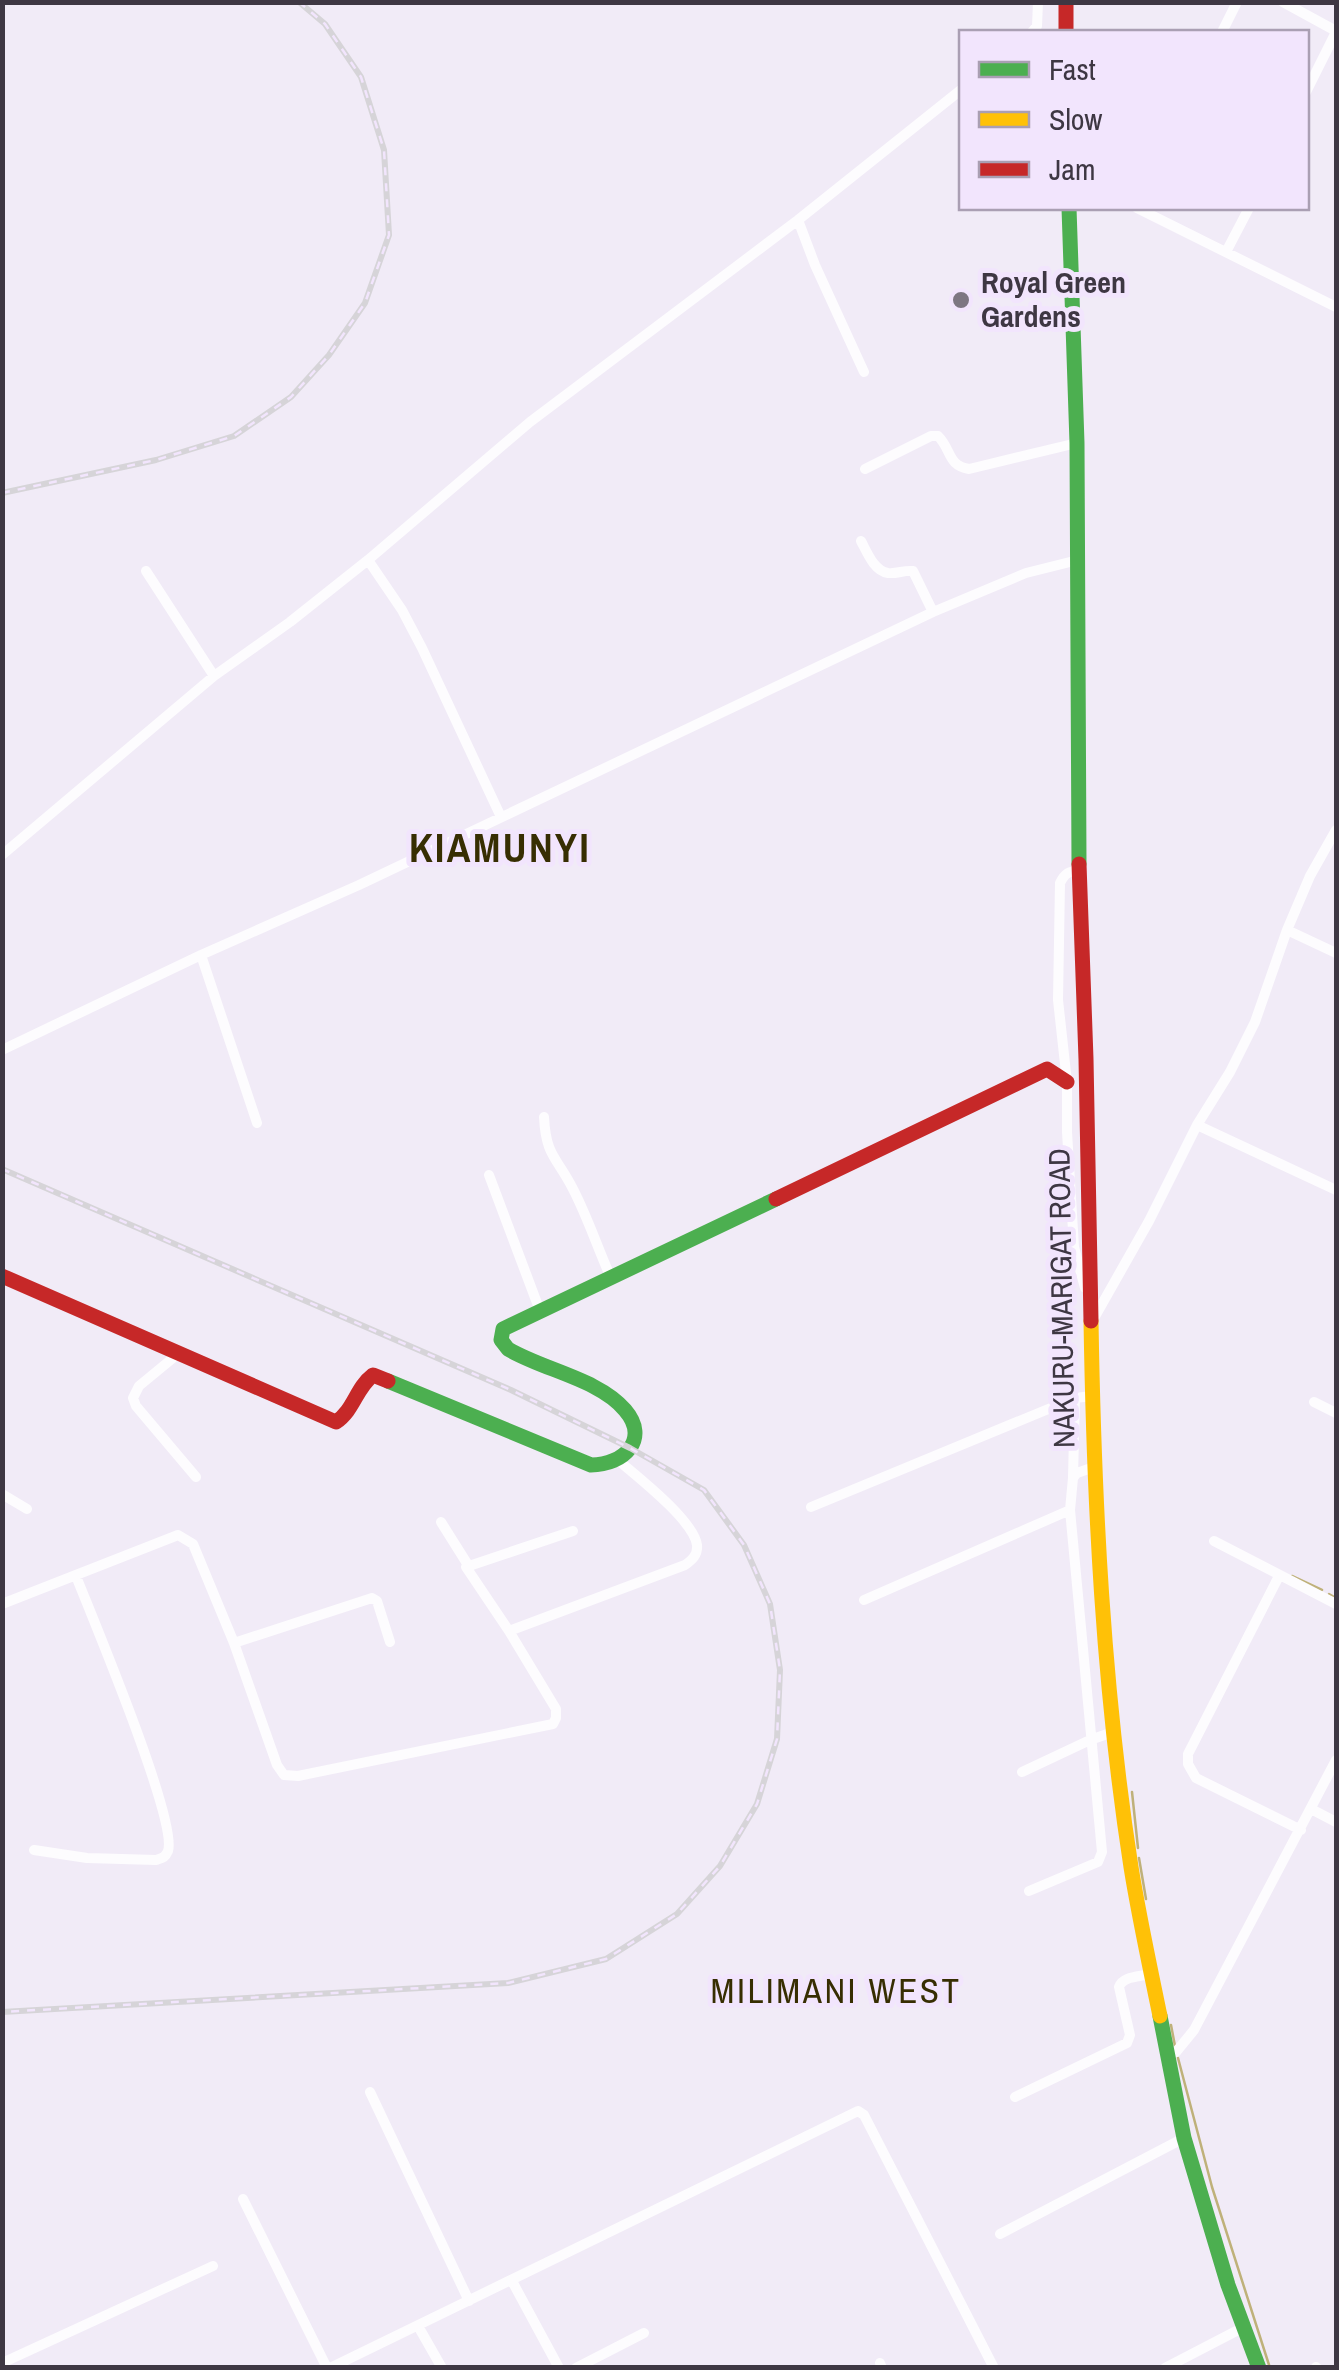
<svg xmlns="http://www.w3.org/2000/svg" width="1339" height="2370" font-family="'Archivo Narrow',sans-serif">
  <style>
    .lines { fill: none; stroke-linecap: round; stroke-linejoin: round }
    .stream { stroke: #bfb17a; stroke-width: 2.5 }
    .street { stroke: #fdfcfe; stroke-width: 10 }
    .fast { stroke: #4caf50; stroke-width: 15 }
    .slow { stroke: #ffc107; stroke-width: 15 }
    .jam { stroke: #c62828; stroke-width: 15 }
    .rail-casing { stroke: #d6d4d8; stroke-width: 6 }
    .rail { stroke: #f2e5fd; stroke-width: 2.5; stroke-dasharray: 8; stroke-linecap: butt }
    .poi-dot { fill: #7d7682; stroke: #f2e5fd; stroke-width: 4 }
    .labels { text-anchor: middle; stroke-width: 10; stroke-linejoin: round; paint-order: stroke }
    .poi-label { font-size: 30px; font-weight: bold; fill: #3e3743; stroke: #f2e5fd; text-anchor: start }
    .street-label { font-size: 30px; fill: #3e3743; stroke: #f2e5fd }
    .quarter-label { font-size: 35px; letter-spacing: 2.5px; fill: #372e02; stroke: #f2e5fd }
    .district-label { font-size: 40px; font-weight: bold; letter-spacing: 2.5px; fill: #372e02; stroke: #f2e5fd }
  </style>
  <rect width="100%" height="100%" fill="#f1ebf7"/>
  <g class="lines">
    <!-- stream -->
    <path class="stream" d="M1292 1576 1322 1590
      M1329 1594 1336 1598
      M1132 1792 1138 1848
      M1139 1858 1146 1899
      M1171 2025 1175 2046
      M1178 2058 1212 2187 1270 2368"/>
    <!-- street -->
    <path class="street" d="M1283 2 1336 31
      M1032 32 1037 26 1038 2
      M1222 32 1237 2
      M1306 92 1336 32
      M1137 208 1336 307
      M798 220 815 265 864 372
      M1226 252 1249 208
      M865 469 931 436H938C952 450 947 465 969 469L1077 443
      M861 541C867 552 874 571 888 573 897 574 904 570 913 571L933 612
      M368 560 402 610 422 648 501 817
      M146 571 214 676
      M2 855 214 676 290 622 368 560 530 422 798 220 962 89
      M1079 871C1069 871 1065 873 1060 883L1058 1000 1067 1082V1132L1074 1247 1085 1288
      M1287 930 1336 953
      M201 955 257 1123
      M2 1050 201 955 359 885 933 612 1026 573 1078 560
      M544 1117C546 1157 557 1157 573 1189 588 1218 598 1249 611 1278
      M1197 1125 1336 1190
      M489 1175 540 1311
      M1093 1320 1149 1221 1197 1125 1230 1072 1255 1022 1287 930 1310 876 1336 830
      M179 1353 139 1386 133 1398 136 1406 196 1477
      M1314 1402 1336 1413
      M1073 1477 1075 1398
      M2 1494 27 1509
      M811 1507 1075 1398 1092 1396
      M441 1522 468 1565
      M1214 1541 1336 1604
      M1279 1576 1188 1754V1764L1196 1778 1301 1830
      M864 1600 1070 1510
      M2 1604 178 1535 193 1544 234 1643 277 1765 284 1775 298 1776 553 1724 556 1718V1709L509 1631 466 1567 573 1531
      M509 1631 685 1565C692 1560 698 1555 697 1545 694 1521 638 1477 619 1461
      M234 1643 372 1598 377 1601 390 1642
      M1022 1772 1090 1740 1113 1732
      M1311 1809 1336 1822
      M34 1850 87 1858 156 1860C162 1858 165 1858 168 1851 178 1821 92 1617 76 1576
      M1029 1891 1098 1862 1102 1852 1070 1510 1073 1478 1077 1473 1094 1467
      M1167 2054 1176 2052 1194 2030 1336 1760
      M370 2092 469 2301
      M1015 2097 1127 2043 1130 2035 1119 1987C1123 1976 1139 1977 1150 1974
      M243 2199 327 2368
      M1000 2234 1184 2138
      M512 2281 559 2368
      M418 2326 442 2368
      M2 2363 213 2266
      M880 2363 882 2368
      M1316 2367 1317 2368
      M330 2368 858 2111 864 2115 994 2368
      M576 2368 644 2333
      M1165 2368 1244 2327"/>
    <!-- fast -->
    <path class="fast" d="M1069 208 1077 443 1079 864
      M388 1381 591 1465C624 1465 650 1439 625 1410 599 1379 543 1370 508 1349L501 1340 503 1329 776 1199
      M1160 2016 1184 2138 1228 2285 1259 2368"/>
    <!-- slow -->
    <path class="slow" d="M1091 1321C1094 1503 1103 1686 1131 1867 1139 1917 1150 1967 1160 2016"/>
    <!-- jam -->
    <path class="jam" d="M1066 2V32
      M1079 864 1086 1059 1091 1321
      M776 1199 1047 1069 1067 1082
      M2 1276 336 1422C354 1410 356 1388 373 1375L388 1381"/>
    <!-- rail casing -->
    <g class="rail-casing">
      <path id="rail" d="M2 493 156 460 234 436 291 397 329 355 365 303 389 235 384 150 361 77 325 24 299 2
        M2 1169 511 1390 630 1448 704 1490 744 1545 770 1604 780 1670 777 1739 757 1804 720 1866 677 1914 606 1959 508 1983 2 2012"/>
    </g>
    <!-- rail -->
    <use href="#rail" class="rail"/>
  </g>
  <!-- markers -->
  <circle class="poi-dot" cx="961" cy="300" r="10"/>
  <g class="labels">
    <!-- poi labels -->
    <g class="poi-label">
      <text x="981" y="293">Royal Green<tspan x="981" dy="34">Gardens</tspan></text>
    </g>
    <!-- street labels -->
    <g class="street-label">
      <text transform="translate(1062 1298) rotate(-91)" y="10">NAKURU-MARIGAT ROAD</text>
    </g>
    <!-- quarter labels -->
    <g class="quarter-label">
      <text x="836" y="2003">MILIMANI WEST</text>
    </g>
    <!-- district labels -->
    <g class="district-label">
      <text x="500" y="862">KIAMUNYI</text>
    </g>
  </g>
  <!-- border -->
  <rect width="1339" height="2370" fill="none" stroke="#3e3743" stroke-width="10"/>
  <!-- legend -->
  <rect x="959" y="30" width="350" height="180" fill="#f2e5fd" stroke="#aa9fb3" stroke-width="2.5"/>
  <rect x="979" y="62" width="50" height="15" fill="#4caf50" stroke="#aa9fb3" stroke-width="2.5"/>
  <text x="1049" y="80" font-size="30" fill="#3e3743">Fast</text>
  <rect x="979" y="112" width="50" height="15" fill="#ffc107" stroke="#aa9fb3" stroke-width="2.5"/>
  <text x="1049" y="130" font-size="30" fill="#3e3743">Slow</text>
  <rect x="979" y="162" width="50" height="15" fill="#c62828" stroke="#aa9fb3" stroke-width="2.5"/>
  <text x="1049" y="180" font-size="30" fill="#3e3743">Jam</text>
</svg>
